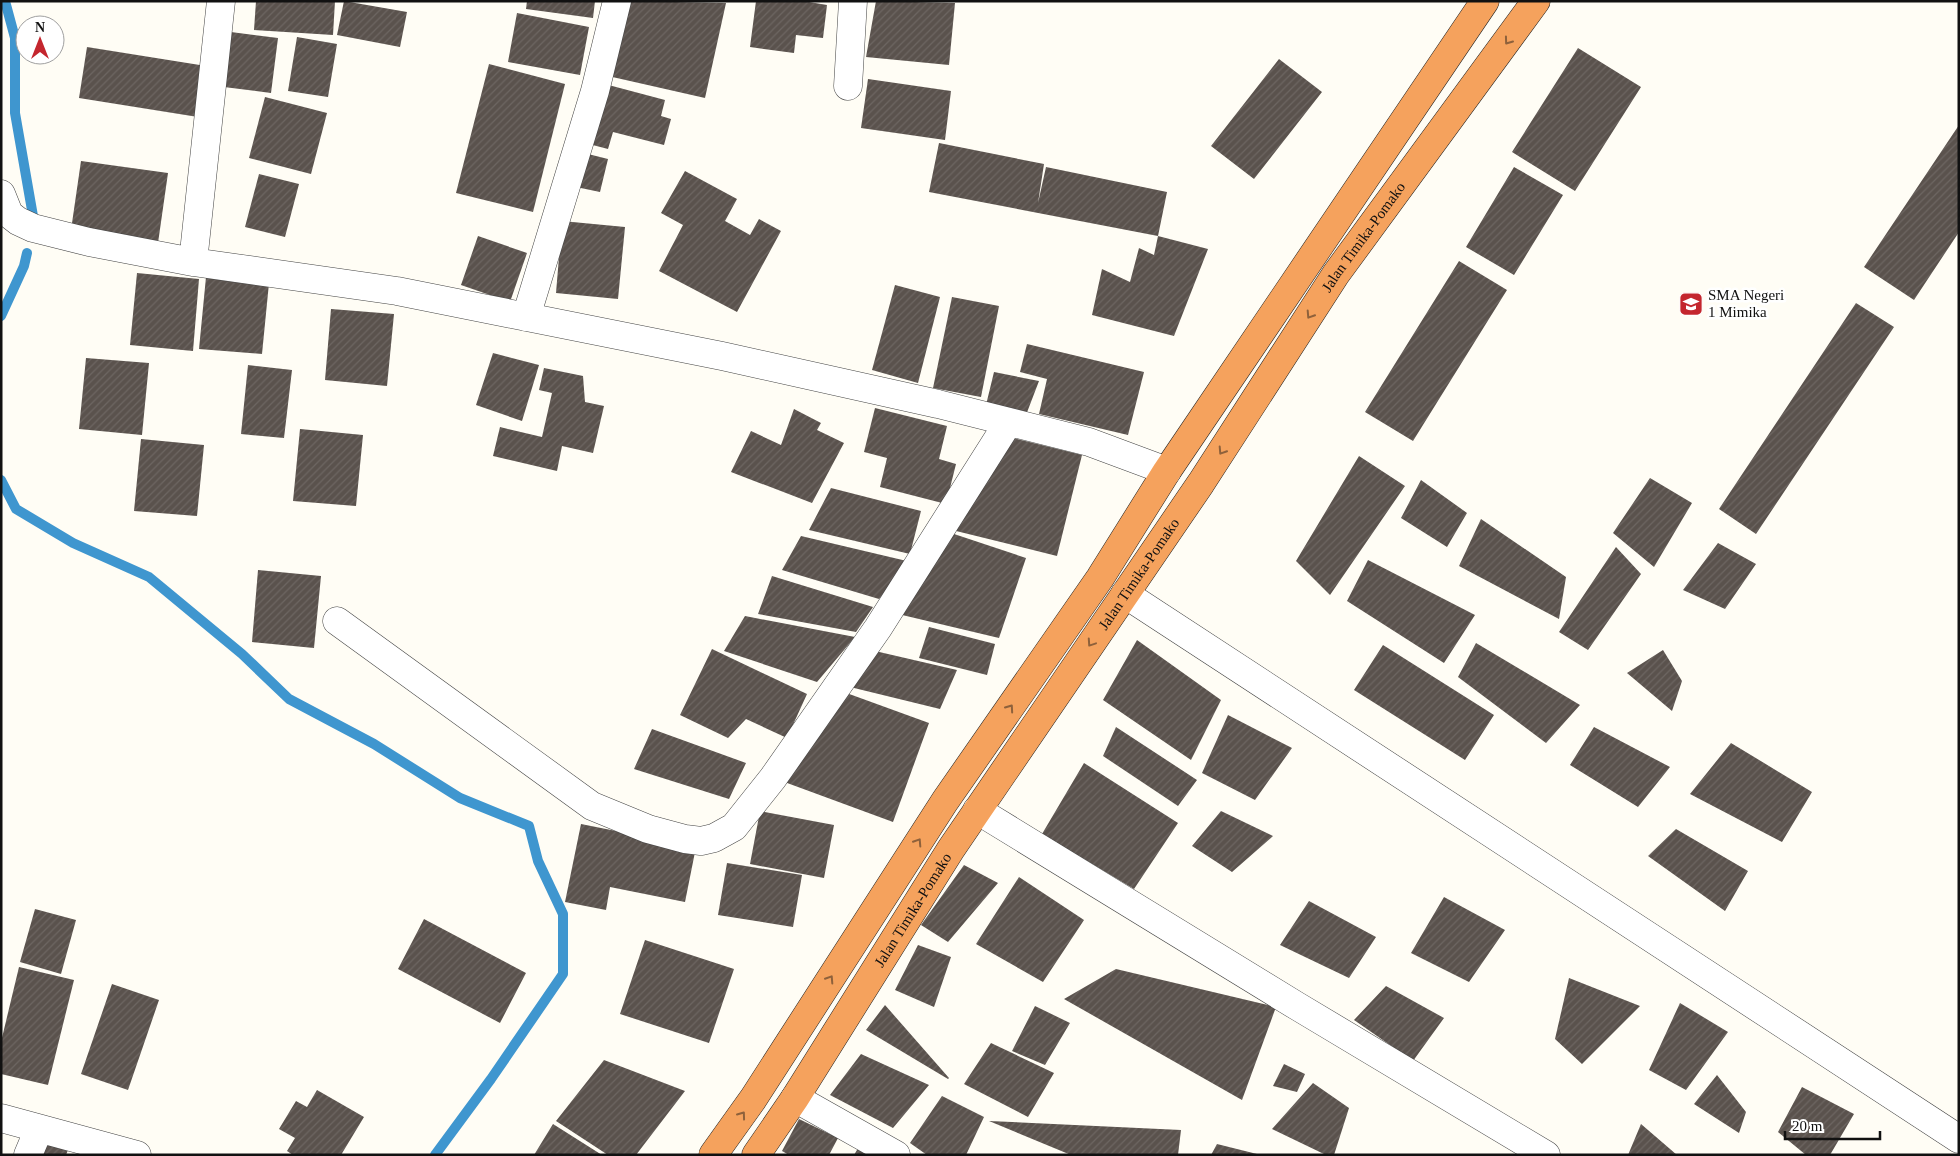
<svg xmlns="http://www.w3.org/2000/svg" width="1960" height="1156" font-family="Georgia,serif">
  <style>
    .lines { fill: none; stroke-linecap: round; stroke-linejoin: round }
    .stream { stroke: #3f96cf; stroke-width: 10 }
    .building { fill: url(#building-hatch) }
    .minor-casing { stroke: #444; stroke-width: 29 }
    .highway-casing { stroke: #222; stroke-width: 29 }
    .minor { stroke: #fff; stroke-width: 28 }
    .highway { stroke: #f5a25d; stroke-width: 28 }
    .oneway { stroke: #8e613b }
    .labels { text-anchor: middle; stroke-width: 5; stroke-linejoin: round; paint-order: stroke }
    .street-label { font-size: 15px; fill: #111; stroke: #fff }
    .poi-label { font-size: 15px; fill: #111; stroke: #fff; text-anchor: start }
  </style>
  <defs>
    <pattern id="building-hatch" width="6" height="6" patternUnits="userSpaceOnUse" patternTransform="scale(1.25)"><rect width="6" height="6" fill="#5a524d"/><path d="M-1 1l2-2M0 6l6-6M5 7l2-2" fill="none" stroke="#6d6662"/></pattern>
  </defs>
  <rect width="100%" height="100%" fill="#fffdf5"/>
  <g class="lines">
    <!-- stream -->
    <path class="stream" d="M5 1 15 38V113L33 216
      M1 316 24 266 27 253
      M1 480 16 509 73 543 149 577 242 654 289 699 374 744 460 798 529 826 538 861 563 914V974L491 1079 435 1155"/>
  </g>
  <!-- building -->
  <path class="building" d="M256 1H335L333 35 254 30Z
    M344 1 407 12 400 47 337 35Z
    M527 1H595L593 18 526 9Z
    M625 1 726 3 705 98 608 76Z
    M756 1H803L827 5 823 38 796 35 794 53 750 47Z
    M876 1 955 3 949 65 866 57Z
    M517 13 589 27 580 75 508 62Z
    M223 31 278 38 271 93 216 86Z
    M297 37 337 44 328 97 288 91Z
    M87 47 206 66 198 117 79 98Z
    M1578 48 1641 87 1575 191 1512 152Z
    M1279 59 1322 92 1254 179 1211 146Z
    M489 64 565 84 533 212 456 193Z
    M868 79 951 91 945 140 861 128Z
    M601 83 665 100 661 116 671 119 664 145 613 132 608 149 585 143Z
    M265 97 327 113 311 174 249 158Z
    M1959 125V232L1914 300 1864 267Z
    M939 143 1044 164 1038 203 1046 167 1167 192 1158 236 1208 249 1174 336 1092 315 1102 269 1130 282 1139 248 1154 255 1158 236 929 192Z
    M584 153 608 159 600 192 576 187Z
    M81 161 168 173 158 243 71 230Z
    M1514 167 1563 195 1514 275 1466 247Z
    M685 171 737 199 725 221 750 235 759 219 781 231 737 312 659 271 683 225 661 213Z
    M259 174 299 184 285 237 245 227Z
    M562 221 625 227 618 299 556 293Z
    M478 236 527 253 510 302 461 285Z
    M1459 261 1507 290 1413 441 1365 412Z
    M137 273 199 279 193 351 130 345Z
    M206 277 269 283 262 354 199 349Z
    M895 285 940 297 918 383 872 370Z
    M952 297 999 306 981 397 933 388Z
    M1856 303 1894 327 1756 534 1719 509Z
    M331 309 394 314 387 386 325 380Z
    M1027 344 1144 372 1128 435 1039 414 1047 379 1020 372Z
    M493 353 539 365 522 421 476 405Z
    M86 358 149 363 142 435 79 429Z
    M248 365 292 370 284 438 241 434Z
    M544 368 583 376 585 402 604 406 593 453 562 446 557 471 493 456 500 427 542 437 552 393 539 390Z
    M994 372 1039 381 1026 415 986 405Z
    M875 408 947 426 939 459 956 464 946 504 880 487 887 458 864 452Z
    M794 409 821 423 817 430 844 443 812 503 731 472 751 431 781 445Z
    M300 429 363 435 356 506 293 501Z
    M1009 437 1082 455 1057 556 948 529Z
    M141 439 204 445 197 516 134 511Z
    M1359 456 1405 486 1330 595 1296 561Z
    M1650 478 1692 503 1654 567 1613 533Z
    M1421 480 1467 513 1447 547 1401 518Z
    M831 488 921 511 910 554 809 530Z
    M1481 519 1566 577 1559 619 1459 566Z
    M948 532 1026 558 999 638 898 614Z
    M801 536 911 562 879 599 782 570Z
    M1718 543 1756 564 1725 609 1683 590Z
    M1616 547 1641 574 1588 650 1559 632Z
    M1368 560 1475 615 1444 663 1347 601Z
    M258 570 321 576 314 648 252 642Z
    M772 576 873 607 856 632 758 614Z
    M745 616 855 637 817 682 724 651Z
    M929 627 995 644 987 675 919 658Z
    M1137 640 1221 700 1191 760 1103 700Z
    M1476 643 1580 705 1546 743 1458 677Z
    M1383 645 1494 715 1465 760 1354 690Z
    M712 649 807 694 787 738 746 719 728 738 680 715Z
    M1663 650 1682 681 1672 711 1627 673Z
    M875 651 957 670 940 709 850 687Z
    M841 691 929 723 893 822 779 780Z
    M1228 715 1292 748 1255 800 1202 773Z
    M1116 727 1197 780 1178 806 1103 756Z
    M1594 727 1670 767 1638 807 1570 765Z
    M652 729 746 763 729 799 634 769Z
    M1731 743 1812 792 1782 842 1690 794Z
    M1084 763 1178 823 1134 889 1042 834Z
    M760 811 834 825 824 878 750 864Z
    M1221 811 1273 836 1232 872 1192 846Z
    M581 824 696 847 685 902 610 887 606 910 565 902Z
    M1676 829 1748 871 1725 911 1648 856Z
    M727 863 802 875 793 927 718 915Z
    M964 865 998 883 948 942 921 925Z
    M1019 877 1084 920 1043 982 976 944Z
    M1444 897 1505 930 1469 982 1411 953Z
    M1309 901 1376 937 1349 978 1280 945Z
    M35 909 76 920 61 974 20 962Z
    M424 919 526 973 500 1023 398 969Z
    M645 940 734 969 709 1043 620 1014Z
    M918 945 951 957 934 1007 895 990Z
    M19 967 74 980 48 1085 1 1074V1042Z
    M1116 969 1276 1007 1242 1100 1064 999Z
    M1569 978 1640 1006 1582 1064 1555 1039Z
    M112 984 159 1000 128 1090 81 1074Z
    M1386 986 1444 1018 1413 1061 1354 1020Z
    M1680 1003 1728 1032 1686 1090 1649 1070Z
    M885 1005 949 1078 948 1079 866 1030Z
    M1035 1006 1070 1023 1045 1065 1012 1051Z
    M991 1043 1054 1073 1028 1117 964 1084Z
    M861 1054 929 1085 893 1128 830 1095Z
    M604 1060 685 1091 636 1155H608L556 1121Z
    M1284 1064 1305 1074 1297 1092 1273 1086Z
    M1717 1075 1746 1112 1739 1133 1694 1104Z
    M1313 1083 1349 1108 1334 1155H1326L1272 1129Z
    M1802 1087 1854 1114 1830 1155H1806L1778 1132Z
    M317 1090 364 1117 341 1155H293L287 1151 295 1138 279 1129 296 1101 307 1107Z
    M942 1096 984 1117 966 1155H927L910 1143Z
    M799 1119 838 1138 829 1155H789L782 1151Z
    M989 1121 1181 1130 1178 1155H1071Z
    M553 1124 602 1155H534Z
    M1641 1124 1677 1155H1628Z
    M45 1137 70 1145 66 1155H39Z
    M1217 1144 1257 1154V1155H1211Z
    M860 1145 876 1155H854Z"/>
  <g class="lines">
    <!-- minor casing -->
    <g class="minor-casing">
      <path id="minor" d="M848 86 853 1
        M1 194 9 214 18 221 33 228 89 242 193 262 397 291 722 356 938 404 1089 442 1167 471
        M193 262 221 1
        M526 317 595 91 617 1
        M1125 594 1959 1139
        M337 621 592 806 648 829 685 839 701 841 714 838 734 827 773 778 878 628 1008 423
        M977 810 1297 1006 1546 1155
        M795 1098 896 1155
        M1 1118 137 1155
        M28 1155 39 1129"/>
    </g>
    <!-- highway casing -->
    <g class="highway-casing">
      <g id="highway">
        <path d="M713 1155 753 1099 945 801 1100 578 1167 471 1485 1"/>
        <path id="s1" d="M756 1155 795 1098 951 849 1201 483 1336 274 1536 1"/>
      </g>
    </g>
    <!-- minor -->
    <use href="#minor" class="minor"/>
    <!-- highway -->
    <use href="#highway" class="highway"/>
  </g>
  <!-- one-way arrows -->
  <defs><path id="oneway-chevron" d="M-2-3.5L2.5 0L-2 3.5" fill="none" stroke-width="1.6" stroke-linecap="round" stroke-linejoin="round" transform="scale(1.25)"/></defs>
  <g class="oneway">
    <use href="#oneway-chevron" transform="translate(1508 41) rotate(126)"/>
    <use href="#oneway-chevron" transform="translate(1310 315) rotate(123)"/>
    <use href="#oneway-chevron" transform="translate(1222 451) rotate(123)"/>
    <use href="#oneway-chevron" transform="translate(1091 643) rotate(124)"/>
    <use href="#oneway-chevron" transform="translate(1010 708) rotate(-55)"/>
    <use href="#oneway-chevron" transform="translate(918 842) rotate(-57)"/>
    <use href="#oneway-chevron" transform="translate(830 979) rotate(-57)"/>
    <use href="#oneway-chevron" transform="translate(742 1115) rotate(-54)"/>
  </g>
  <!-- icons -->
  <defs>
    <g id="school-square" transform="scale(1.25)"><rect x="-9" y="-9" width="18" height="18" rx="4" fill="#c4262e" stroke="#fff"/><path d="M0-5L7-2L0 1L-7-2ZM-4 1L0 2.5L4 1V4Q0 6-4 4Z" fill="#fff"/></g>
  </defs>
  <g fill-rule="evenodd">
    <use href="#school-square" x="1691" y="304"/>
  </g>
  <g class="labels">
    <!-- street labels -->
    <g class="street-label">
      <text dy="5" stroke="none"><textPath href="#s1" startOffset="1101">Jalan Timika-Pomako</textPath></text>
      <text dy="5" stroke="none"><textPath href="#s1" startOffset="696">Jalan Timika-Pomako</textPath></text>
      <text dy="5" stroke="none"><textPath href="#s1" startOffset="291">Jalan Timika-Pomako</textPath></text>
    </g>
    <!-- poi labels -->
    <g class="poi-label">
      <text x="1708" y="300">SMA Negeri<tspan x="1708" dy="17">1 Mimika</tspan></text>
    </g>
  </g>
  <!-- border -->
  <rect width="1960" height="1156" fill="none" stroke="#111111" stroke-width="5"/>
  <!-- north arrow -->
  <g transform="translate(40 40)"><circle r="24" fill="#ffffff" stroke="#a0a0a0"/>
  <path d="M0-4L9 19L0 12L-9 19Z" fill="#c4262e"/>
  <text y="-8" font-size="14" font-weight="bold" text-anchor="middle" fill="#111111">N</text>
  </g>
  <!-- scale -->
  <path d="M1785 1131v8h95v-8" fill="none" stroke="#111111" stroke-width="2.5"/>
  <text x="1792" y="1131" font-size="15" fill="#111111" stroke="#ffffff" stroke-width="4" paint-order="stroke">20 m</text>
</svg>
